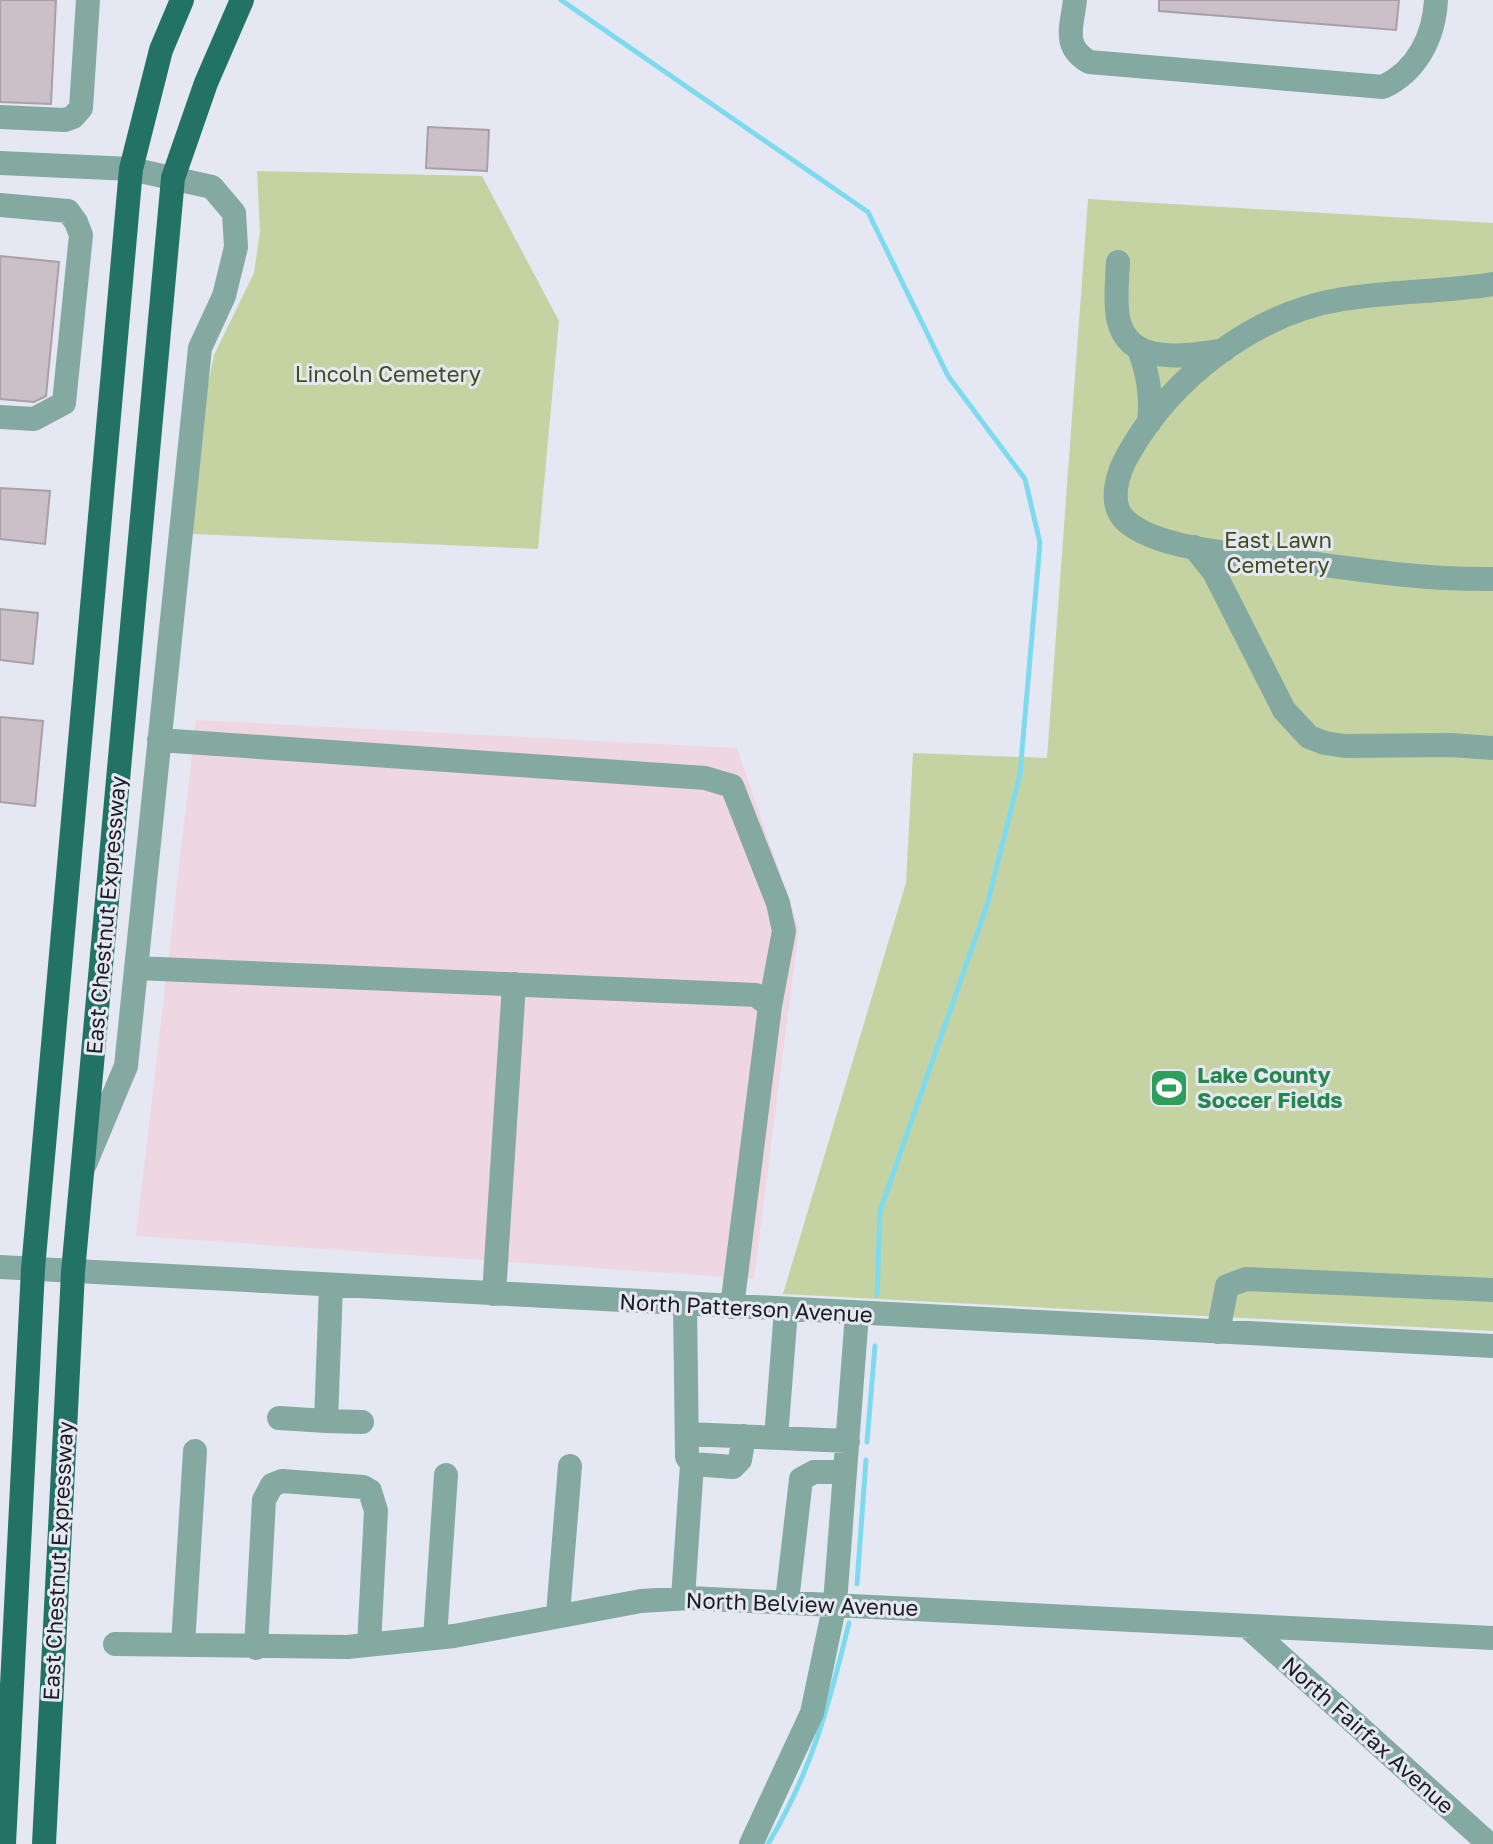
<svg xmlns="http://www.w3.org/2000/svg" width="1493" height="1844" font-family="'Golos Text',sans-serif">
  <style>
    .commercial { fill: #efd7e2 }
    .green { fill: #c4d3a1 }
    .lines { fill: none; stroke-linecap: round; stroke-linejoin: round }
    .stream { stroke: #7edaef; stroke-width: 5 }
    .building { fill: #cbc0c7; stroke: #a99fa6; stroke-width: 2 }
    .minor { stroke: #84a9a1; stroke-width: 24 }
    .major { stroke: #227366; stroke-width: 24 }
    .labels { text-anchor: middle; stroke-width: 6; stroke-linejoin: round; paint-order: stroke }
    .park-label { font-size: 22px; fill: #414d1b; stroke: #e5e8f3 }
    .street-label { font-size: 22px; fill: #1c1d21; stroke: #e5e8f3 }
    .leisure-label { font-size: 22px; font-weight: bold; fill: #27864d; stroke: #e5e8f3; text-anchor: start }
  </style>
  <rect width="100%" height="100%" fill="#e5e8f3"/>
  <!-- commercial -->
  <path class="commercial" d="M196 720 737 748 799 928 754 1279 136 1236Z"/>
  <!-- green -->
  <path class="green" d="M257 171 482 176 559 321 538 549 192 534 206 394 214 355 254 273 260 232Z
    M1088 199 1493 223V1331L783 1294 906 883 913 753 1047 758Z"/>
  <g class="lines">
    <!-- stream -->
    <path class="stream" d="M561 0 868 212 948 376 1025 479 1040 543 1020 774 987 905 880 1211 877 1295
      M867 1442 875 1346
      M857 1584 866 1460
      M768 1844C812 1771 829 1705 849 1623"/>
  </g>
  <!-- building -->
  <path class="building" d="M0 0H56L51 104 0 102Z
    M1159 0H1399L1396 30 1159 11Z
    M428 127 489 130 487 171 426 168Z
    M0 256 59 262 46 396 34 402 0 399Z
    M0 488 50 491 45 544 0 539Z
    M0 609 38 613 33 664 0 660Z
    M0 717 43 721 35 806 0 802Z"/>
  <g class="lines">
    <!-- minor -->
    <path class="minor" d="M1075 0C1072 27 1062 46 1089 62L1383 87C1417 71 1434 37 1436 0
      M0 117 65 120 73 117 81 108 88 0
      M0 163 131 169 212 187 234 213 236 247 224 296 200 348 126 1066 85 1164
      M0 205 68 211 76 222 81 235 64 403 34 419 0 417
      M1118 262C1117 280 1115 300 1118 318 1128 367 1187 356 1224 350
      M1493 284C1443 292 1392 291 1343 299 1255 313 1172 377 1129 453 1118 471 1107 504 1126 521 1159 551 1250 555 1295 561 1360 570 1426 580 1493 579
      M1139 349C1148 374 1152 395 1149 423
      M1194 547 1214 572 1284 710 1309 737 1325 743 1345 746 1451 745 1493 748
      M159 740 705 778 732 786 778 903 784 931 770 1006
      M136 968 756 995 770 1006 732 1307
      M0 1267 1493 1346
      M331 1286 326 1421 362 1422
      M494 1294 514 984
      M1218 1332 1227 1286 1246 1279 1493 1290
      M279 1418 326 1421
      M687 1434 848 1441
      M776 1438 786 1310
      M692 1464 733 1467 740 1460 744 1436
      M683 1598 692 1464 687 1457 685 1304
      M787 1601 801 1479 814 1472H845
      M558 1614 570 1466
      M1247 1626 1489 1844
      M435 1638 446 1475
      M115 1644 347 1647 454 1636 641 1601 690 1598 1493 1638
      M183 1645 195 1451
      M256 1648 264 1500 272 1485 282 1481 363 1487 370 1491 376 1511 369 1645
      M751 1844 812 1713 835 1603 857 1314"/>
    <!-- major -->
    <path class="major" d="M4 1844 33 1269 131 169 161 50 182 0
      M44 1844 73 1272 173 178 206 83 242 0"/>
  </g>
  <!-- icons -->
  <defs>
    <g id="stadium-square" transform="scale(2)"><rect x="-9" y="-9" width="18" height="18" rx="4" fill="#2e9e5b" stroke="#e5e8f3"/><path d="M0-5a6.5 5 0 1 0 0 10a6.5 5 0 1 0 0-10ZM-3.5-1.8h7v3.6h-7Z" fill="#fff"/></g>
  </defs>
  <g fill-rule="evenodd">
    <use href="#stadium-square" x="1169" y="1088"/>
  </g>
  <g class="labels">
    <!-- park labels -->
    <g class="park-label">
      <text x="388" y="382">Lincoln Cemetery</text>
      <text x="1278" y="548">East Lawn<tspan x="1278" dy="25">Cemetery</tspan></text>
    </g>
    <!-- street labels -->
    <g class="street-label">
      <text transform="translate(106 915) rotate(-85)" y="8">East Chestnut Expressway</text>
      <text transform="translate(746 1308) rotate(3)" y="8">North Patterson Avenue</text>
      <text transform="translate(58 1561) rotate(-87)" y="8">East Chestnut Expressway</text>
      <text transform="translate(802 1604) rotate(2)" y="8">North Belview Avenue</text>
      <text transform="translate(1368 1735) rotate(42)" y="8">North Fairfax Avenue</text>
    </g>
    <!-- leisure labels -->
    <g class="leisure-label">
      <text x="1197" y="1083">Lake County<tspan x="1197" dy="25">Soccer Fields</tspan></text>
    </g>
  </g>
</svg>
